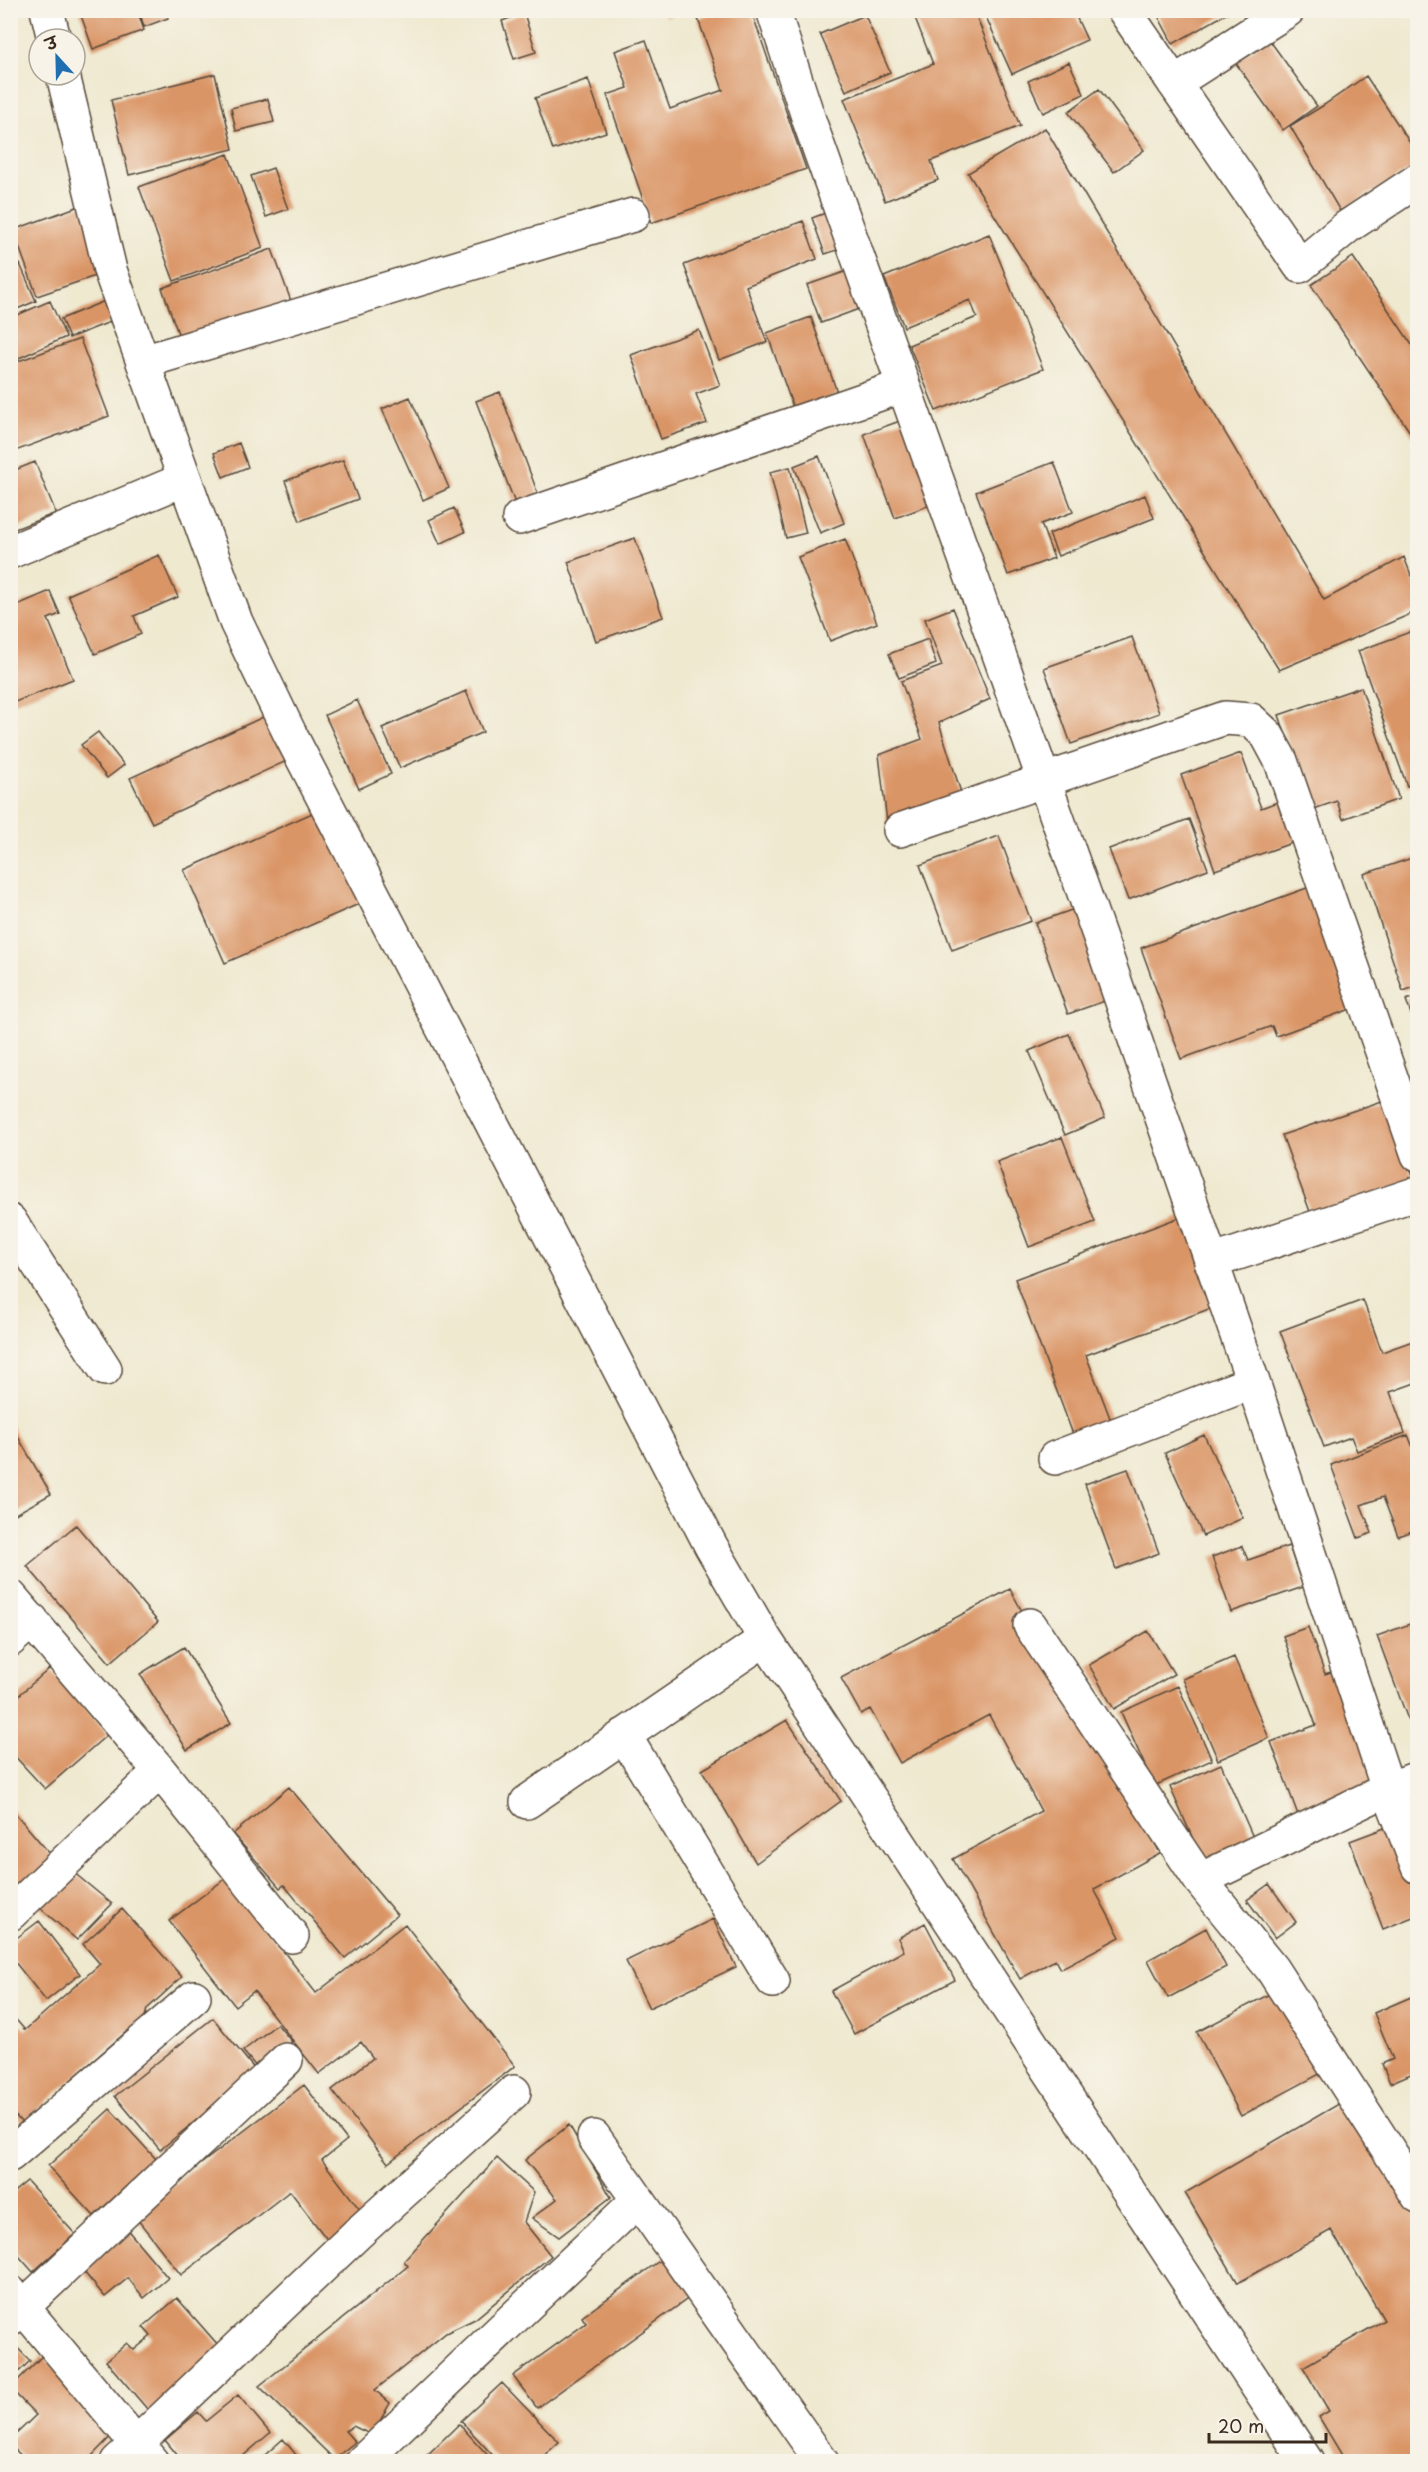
<svg xmlns="http://www.w3.org/2000/svg" width="1428" height="2472" font-family="'Playpen Sans','Playpen Sans Deva',sans-serif">
  <style>
    .building { fill: #da9566 }
    .lines { fill: none; stroke-linecap: round; stroke-linejoin: round }
    .minor-casing { stroke: #564739; stroke-width: 36 }
    .minor { stroke: #fff; stroke-width: 33 }
  </style>
  <rect width="100%" height="100%" fill="#f7f3e8"/>
  <filter id="ink" filterUnits="userSpaceOnUse"><feTurbulence type="fractalNoise" baseFrequency=".0167" numOctaves="2"/><feDisplacementMap in="SourceGraphic" scale="12" xChannelSelector="R" yChannelSelector="G"/><feConvolveMatrix kernelMatrix="1 2 1 2 8 2 1 2 1" color-interpolation-filters="sRGB"/></filter>
  <filter id="wash" filterUnits="userSpaceOnUse"><feTurbulence type="fractalNoise" baseFrequency=".008" numOctaves="4" result="noise"/><feDisplacementMap in="SourceGraphic" scale="24" xChannelSelector="R" yChannelSelector="G"/><feGaussianBlur stdDeviation="1.35" result="paint"/><feColorMatrix in="noise" values="0 0 0 0 0 0 0 0 0 0 0 0 0 0 0 0 0 1.4 0 .05"/><feComposite in="paint" operator="in"/></filter>
  <g filter="url(#wash)">
    <rect width="100%" height="100%" fill="#efe9d0"/>
    <g id="blocks">
      <!-- building -->
      <path class="building" d="M79 10H137L144 30 93 49Z
        M139 10H165L168 18 144 27Z
        M664 10H683V11L666 17Z
        M722 10H751L806 169 651 223 607 95 628 88 615 51 646 40 670 109 723 90 698 19Z
        M912 10H974L1020 126 931 161 938 180 885 201 844 99 933 64Z
        M1001 10H1073L1087 40 1012 74 986 17Z
        M1155 10H1233L1173 44Z
        M524 13 536 52 514 59 502 21Z
        M865 15 890 72 846 91 820 34Z
        M1268 38 1317 106 1283 130 1235 62Z
        M1069 62 1084 94 1043 113 1028 81Z
        M215 74 233 149 129 175 111 100Z
        M1366 76 1418 155V165L1340 211 1290 126 1324 105Z
        M588 79 606 132 553 150 535 98Z
        M1099 89 1144 150 1114 172 1068 112Z
        M268 99 274 122 236 131 231 108Z
        M1045 128 1324 600 1404 557 1418 593V611L1279 670 968 173Z
        M228 154 263 248 174 281 139 187Z
        M273 168 288 209 266 217 251 176Z
        M82 205 107 272 37 296 13 230Z
        M839 208 852 245 825 254 812 218Z
        M803 221 817 259 746 286 767 342 719 360 684 265Z
        M989 234 1043 369 936 411 909 345 977 317 970 300 904 327 884 277Z
        M272 249 291 301 181 342 162 288Z
        M1353 257 1418 354V444L1311 285Z
        M20 264 36 301 10 312V268Z
        M853 269 867 306 821 323 807 285Z
        M107 300 115 320 69 338 61 319Z
        M50 301 66 337 10 362V318Z
        M811 317 838 395 795 413 767 333Z
        M699 330 720 385 696 394 707 423 661 439 631 355Z
        M80 339 109 416 10 453V364Z
        M500 392 541 502 518 511 476 401Z
        M410 397 449 488 423 500 382 409Z
        M911 417 941 501 895 518 864 434Z
        M239 443 248 467 223 477 214 453Z
        M819 456 844 523 820 533 794 466Z
        M343 460 358 499 300 521 285 481Z
        M35 462 56 513 10 531V472Z
        M1054 462 1073 512 1041 524 1054 558 1008 575 976 492Z
        M790 467 806 533 786 538 770 472Z
        M1145 495 1154 518 1058 556 1049 534Z
        M454 508 465 532 440 544 429 520Z
        M635 538 663 617 596 641 568 562Z
        M845 539 877 623 830 641 798 557Z
        M159 555 178 597 134 616 141 634 95 654 68 595Z
        M50 591 60 614 48 619 73 679 10 704V608Z
        M953 608 990 699 939 723 964 802 888 831 879 755 922 739 901 681 942 666 925 619Z
        M1418 629V782L1407 786 1358 651Z
        M1132 637 1159 713 1071 744 1044 668Z
        M928 639 936 664 899 678 889 654Z
        M1361 687 1399 799 1343 819 1337 801 1311 810 1279 715Z
        M466 691 483 732 400 768 382 728Z
        M357 700 391 774 359 789 325 715Z
        M272 713 293 758 152 823 130 778Z
        M98 732 124 765 107 778 81 745Z
        M1241 753 1261 808 1288 798 1303 839 1215 870 1181 775Z
        M319 810 361 903 225 963 184 870Z
        M1189 819 1208 869 1128 900 1109 849Z
        M999 836 1031 921 952 950 920 865Z
        M1418 856V986L1403 991 1364 874Z
        M1318 884 1362 1005 1276 1036 1272 1026 1181 1059 1141 948Z
        M1080 907 1113 998 1068 1014 1035 923Z
        M1418 996V1031H1417L1406 1000Z
        M1069 1034 1105 1118 1065 1135 1029 1051Z
        M1385 1100 1414 1179 1312 1217 1282 1135Z
        M1062 1137 1095 1222 1029 1247 997 1162Z
        M1191 1213 1225 1303 1086 1355 1118 1439 1080 1453 1015 1279Z
        M1363 1300 1382 1352 1418 1339V1382L1390 1392 1405 1433 1357 1451 1351 1437 1324 1447 1280 1331Z
        M10 1423 51 1494 10 1517Z
        M1204 1435 1243 1518 1203 1536 1165 1453Z
        M1408 1435 1418 1460V1529L1398 1536 1383 1497 1361 1505 1372 1533 1358 1538 1331 1465Z
        M1128 1469 1159 1553 1116 1569 1085 1484Z
        M76 1525 158 1622 110 1663 27 1566Z
        M1242 1546 1248 1560 1289 1546 1303 1587 1231 1612 1212 1557Z
        M1010 1589 1119 1790 1124 1787 1160 1853 1094 1889 1120 1937 1060 1969 1055 1960 1020 1979 953 1859 1041 1811 989 1715 900 1763 870 1709 861 1714 841 1678Z
        M1418 1621V1743L1417 1744 1377 1636Z
        M1308 1627 1325 1674 1343 1668 1391 1798 1304 1831 1271 1742 1316 1725 1283 1636Z
        M1148 1631 1174 1674 1114 1709 1089 1665Z
        M184 1647 231 1723 187 1750 140 1674Z
        M1234 1657 1269 1738 1218 1760 1183 1679Z
        M50 1668 108 1734 45 1789 10 1751V1703Z
        M1178 1686 1212 1760 1154 1786 1121 1712Z
        M787 1720 841 1801 756 1863 702 1770Z
        M1221 1764 1259 1851 1208 1873 1170 1787Z
        M289 1787 397 1915 345 1958 284 1885 280 1888 233 1834Z
        M10 1807 56 1861 10 1899Z
        M1398 1823 1418 1875V1915L1383 1929 1350 1841Z
        M67 1867 112 1904 77 1940 32 1901Z
        M226 1878 316 1993 405 1924 515 2066 388 2163 332 2090 373 2058 361 2042 319 2074 254 1991 235 2006 169 1921Z
        M1269 1884 1296 1922 1275 1938 1247 1900Z
        M122 1909 182 1977 147 2009 145 2017 134 2027 126 2032 22 2123 10 2110V2013L25 2030 100 1964 83 1944Z
        M713 1919 736 1967 649 2008 626 1961Z
        M39 1921 80 1974 46 2001 10 1956V1943Z
        M925 1923 955 1980 854 2034 831 1991 904 1951 898 1938Z
        M1206 1928 1226 1967 1168 1998 1148 1960Z
        M1285 1986 1329 2069 1241 2116 1197 2032Z
        M1418 1994V2071L1390 2083 1382 2064 1393 2059 1374 2013Z
        M213 2018 256 2071 160 2150 115 2096Z
        M277 2024 292 2042 258 2069 243 2051Z
        M304 2085 347 2140 322 2160 367 2219 332 2246 290 2191 181 2275 134 2215Z
        M1349 2098 1418 2216V2462H1346L1319 2417 1329 2411 1303 2367 1384 2320 1331 2230 1238 2283 1185 2193Z
        M110 2109 156 2159 94 2216 48 2166Z
        M569 2125 611 2197 559 2237 532 2218 557 2199 525 2160Z
        M497 2158 534 2192 524 2222 551 2256 475 2319 446 2333 375 2390 390 2403 372 2435 353 2426 345 2431 355 2442 334 2459 259 2386 408 2266 404 2261Z
        M27 2181 75 2234 33 2272 10 2246V2195Z
        M125 2227 168 2278 144 2298 128 2278 105 2297 78 2265Z
        M673 2251 701 2289 537 2408 513 2376 586 2323 582 2317Z
        M177 2298 226 2354 154 2417 106 2361 127 2343 134 2350 151 2336 143 2327Z
        M10 2340 30 2361 10 2380Z
        M42 2356 118 2429 86 2462H28L10 2445V2440L36 2415 10 2388Z
        M502 2383 559 2442 537 2462H499L461 2421Z
        M238 2395 270 2433 236 2462H183L165 2440 198 2412 206 2421Z
        M459 2424 494 2462H420Z
        M283 2439 302 2462H257Z"/>
    </g>
  </g>
  <g filter="url(#ink)">
    <use href="#blocks" fill-opacity="0" stroke="#564739" stroke-width="1.5"/>
    <g class="lines">
      <!-- minor casing -->
      <g class="minor-casing">
        <path id="minor" d="M47 10 54 39
          M773 10 810 123 1099 935 1253 1382 1388 1789 1418 1867
          M1124 10 1300 266 1347 227 1418 180
          M63 75 110 270 236 622 290 734 711 1546 765 1639 1307 2462
          M1174 83 1288 10
          M143 362 633 215
          M519 518 903 386
          M10 552 185 479
          M900 830 1225 718 1251 720 1267 735 1281 761 1418 1155
          M10 1221 105 1369
          M1211 1262 1418 1193
          M1055 1458 1253 1382
          M10 1596 160 1771 10 1914
          M1030 1625 1200 1880 1272 1969 1418 2196
          M10 1640 32 1620
          M624 1735 773 1981
          M160 1771 292 1936
          M527 1802 765 1639
          M1200 1880 1388 1789 1418 1778
          M594 2137 822 2462
          M10 2155 194 1997
          M10 2292 152 2462
          M10 2319 286 2060
          M117 2462 357 2234 514 2092
          M362 2462 638 2200"/>
      </g>
      <!-- minor -->
      <use href="#minor" class="minor"/>
    </g>
  </g>
  <!-- margin -->
  <rect width="1428" height="2472" fill="none" stroke="#f7f3e8" stroke-width="36"/>
  <!-- north arrow -->
  <g transform="translate(57 57) rotate(338)"><circle r="28" fill="#f7f3e8" stroke="#aca397" stroke-width="1.5"/>
  <path d="M0-4.5L10 22L0 15L-10 22Z" fill="#1f6fb2"/>
  <text y="-9" font-size="16" font-weight="bold" text-anchor="middle" fill="#3b2a1e">उ</text>
  </g>
  <!-- scale -->
  <path d="M1209 2433v9h117v-9" fill="none" stroke="#3b2a1e" stroke-width="3"/>
  <text x="1218" y="2433" font-size="18" fill="#3b2a1e" stroke="#f7f3e8" stroke-width="4.5" paint-order="stroke">20 m</text>
</svg>
